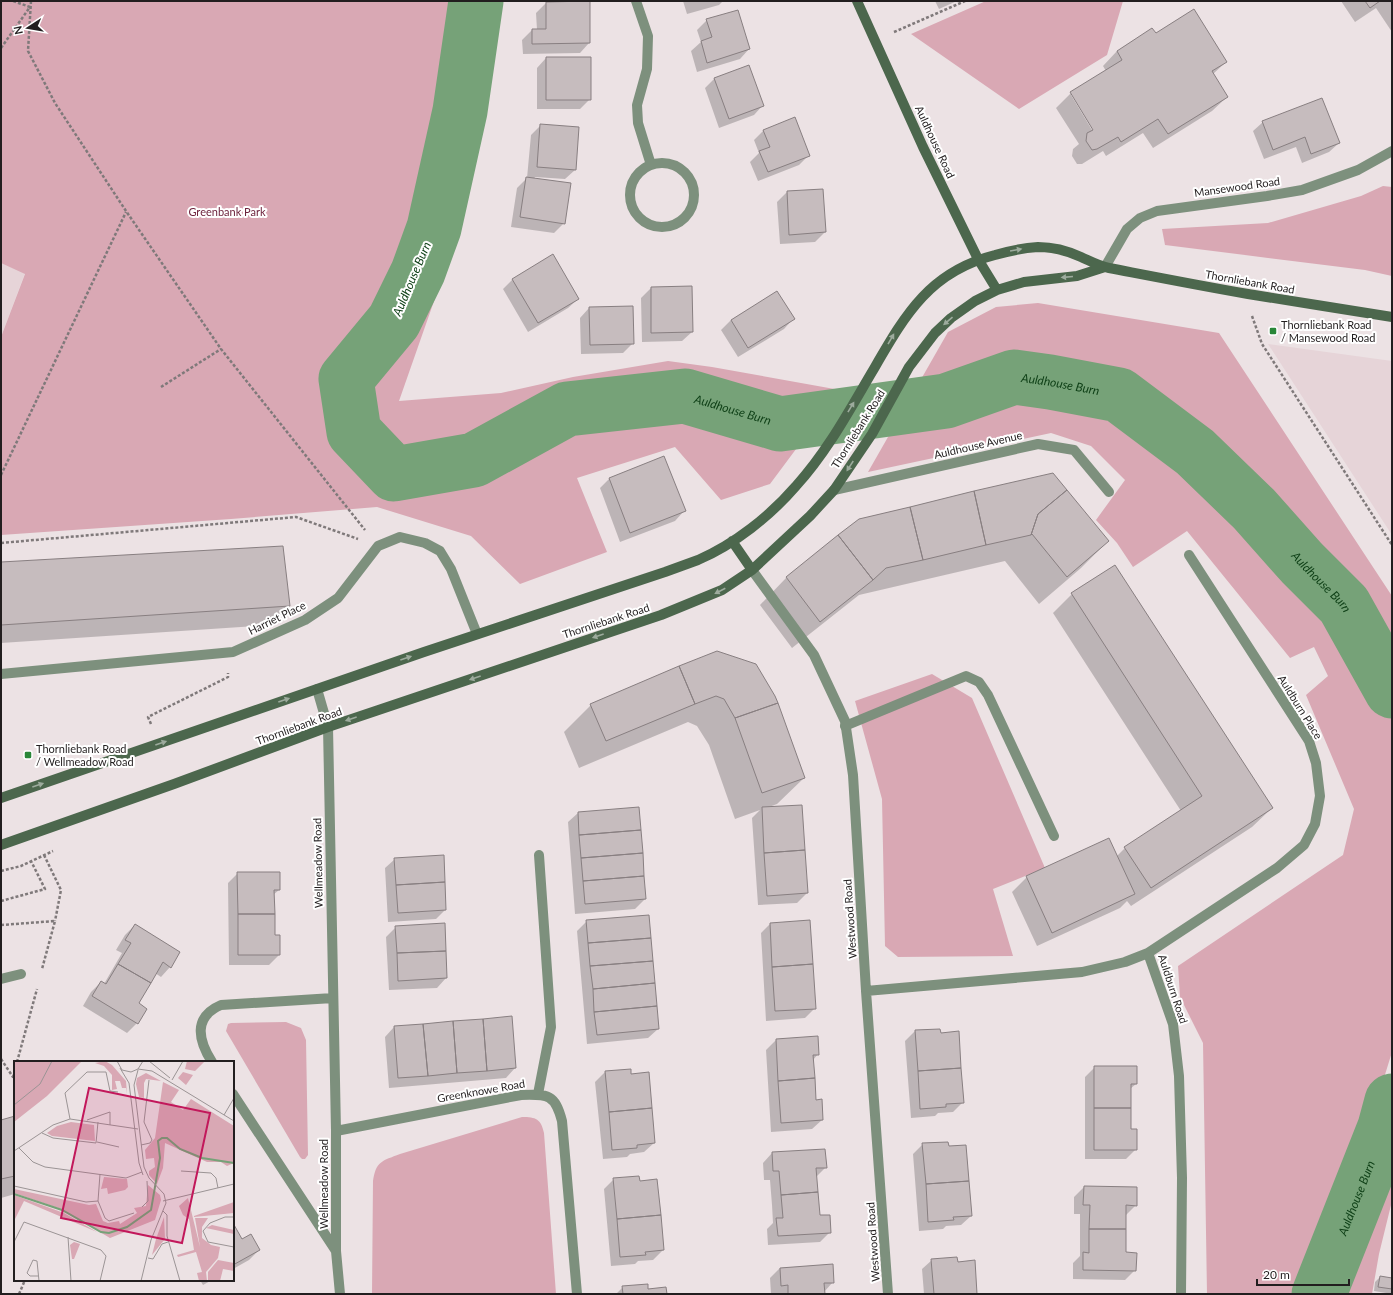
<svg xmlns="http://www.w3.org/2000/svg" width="1393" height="1295" font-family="Lato,sans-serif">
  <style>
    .built { fill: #e6d4d8 }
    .green { fill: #d9a8b4 }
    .shadow { fill: #0003; fill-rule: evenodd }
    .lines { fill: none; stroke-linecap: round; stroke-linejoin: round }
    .river { stroke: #76a278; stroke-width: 55 }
    .building { fill: #c6bcbe; stroke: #887f81 }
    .path { stroke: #7f797a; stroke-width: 2.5; stroke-dasharray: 3 2; stroke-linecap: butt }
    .lane { stroke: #7d907d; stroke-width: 10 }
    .street { stroke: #7d907d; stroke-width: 10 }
    .secondary { stroke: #4c674d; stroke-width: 10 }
    .oneway { fill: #9dab9d }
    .poi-dot { fill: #298638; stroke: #fff; stroke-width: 1.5 }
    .labels { text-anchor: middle; stroke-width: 4; stroke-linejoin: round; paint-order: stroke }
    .street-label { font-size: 11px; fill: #221e1f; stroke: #fff }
    .park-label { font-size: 11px; fill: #6d233d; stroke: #fff }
    .poi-label { font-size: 11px; fill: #221e1f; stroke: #fff; text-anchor: start }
    .water-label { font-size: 12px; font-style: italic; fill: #0f4017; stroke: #fff }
    .inset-river { fill: none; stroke: #76a278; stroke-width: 2 }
    .inset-road { fill: none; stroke: #9b9495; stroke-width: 1 }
    .view { fill: #c2185b; fill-opacity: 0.15; stroke: #c2185b; stroke-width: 2 }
    .inset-edge { fill: none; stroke: #221e1f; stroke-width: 2 }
  </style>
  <rect width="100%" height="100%" fill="#ece2e4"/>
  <!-- built -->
  <path class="built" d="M1 263 25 273 1 337Z
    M1268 344 1392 361V535Z"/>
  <!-- green -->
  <path class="green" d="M1 1H498L492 60 465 162 426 281 440 284 399 401 501 393 573 377 668 361 712 367 840 390 770 484 721 500 675 447 577 478 607 552 520 584 471 536 377 507 231 519 1 535V337L25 274 1 263Z
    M986 1H1123L1107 55 1019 109 911 34Z
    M1383 186 1392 187V276L1365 270 1165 245 1162 229 1268 223 1361 196Z
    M1038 303 1219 333 1392 596V1052L1353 1178 1320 1255 1311 1294H1207L1203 1043 1180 997 1178 966 1343 855 1354 809 1306 695 1328 676 1314 647 1290 658 1187 531 1133 567 1117 543 1096 520 1125 480 1091 446 1051 433 868 472 948 332 996 307Z
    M932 674 972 698 1045 868 993 889 1013 956 898 957 885 946 882 799 855 701Z
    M286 1022 301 1028 306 1040 308 1155 305 1159H302L300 1157 226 1031 228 1024 231 1023Z
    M522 1117C536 1117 541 1119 544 1133L556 1294H372L373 1181C376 1161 382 1161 400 1154Z
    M1392 1134V1201L1379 1254 1372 1294H1338L1340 1278Z"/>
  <!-- shadow -->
  <path class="shadow" d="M683 1H723L719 5 687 14Z
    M935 1H957L939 9Z
    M1341 1H1392V32L1376 8 1355 22Z
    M589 2V43L580 53 523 54 522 40 532 30H537L536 13 546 3Z
    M707 20 749 49 740 59 697 72 691 51 701 42 697 30Z
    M1155 35 1226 62 1213 74 1227 97 1212 111 1153 148 1143 133 1106 156 1103 151 1082 164H1077L1072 156 1073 149 1079 144 1056 108 1071 93 1106 71 1103 66 1117 51ZM1071 95H1073L1097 134 1095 135Z
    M546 58 590 99 580 109H537V68Z
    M714 79 763 105 754 115 719 128 705 88Z
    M1263 122 1339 143 1329 152 1302 163 1296 147 1264 159 1253 131Z
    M541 125 575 170 565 179 535 177 534 179 564 223 554 233 511 227 517 188 527 178 531 135Z
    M764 130 809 155 799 165 758 181 750 162 759 153 754 140Z
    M822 190 825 232 815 242 780 244 777 202 787 192Z
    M513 279 578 299 568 308 528 332 503 289Z
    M691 287 692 332 682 341 642 342 641 298 651 288Z
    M777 292 793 319 784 329 738 357 721 330 731 320Z
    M589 308 633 343 623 353 581 354 580 318Z
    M1052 474 1108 541 1081 568 1039 604 1005 561 859 595 792 648 760 605 786 578 860 519Z
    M610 478 684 511 675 521 620 542 600 488Z
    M1 563 289 606 270 625 1 643Z
    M1115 566 1272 808 1252 827 1131 906 1127 901 1120 908 1037 946 1012 892 1027 877 1117 856 1125 848 1181 811 1053 613 1072 594Z
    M717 652 804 778 777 804 769 807 807 893 797 903 758 905 752 818 760 810 735 819 709 745 697 726 688 722 579 768 564 732 591 705Z
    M638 808 645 899 635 909 575 914 568 822 578 813Z
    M395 859 445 910 436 919 388 922 385 868Z
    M238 873 279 890 273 895 274 936 279 955 269 965H229L228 883Z
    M587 921 658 1029 648 1038 587 1044 577 931Z
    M444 924 446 978 437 988 389 990 386 937 396 927Z
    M770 924 815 1008 805 1018 766 1021 761 933Z
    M135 925 170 967 161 977 155 973 137 1003 146 1009 137 1023 127 1033 83 1006 91 992 101 982 104 984 122 953 116 950 125 935Z
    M394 1027 515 1068 506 1078 389 1088 385 1037Z
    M915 1031 940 1034 963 1102 953 1112 938 1113 935 1116 911 1118 905 1041Z
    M776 1040 818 1054 813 1060 815 1101 822 1120 812 1129 771 1132 766 1050Z
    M1095 1067H1136V1084L1130 1089V1130L1136 1149 1126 1159H1085V1077Z
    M605 1072 630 1075 654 1143 644 1152 630 1154 627 1157 603 1159 595 1082Z
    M15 1117V1194L1 1198V1121Z
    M923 1144 971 1216 961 1225 946 1226 943 1229 919 1231 913 1154Z
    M772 1153 826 1167 816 1177 819 1216 830 1232 820 1242 768 1245 767 1229 773 1223 772 1205 770 1180H764L763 1163Z
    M614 1179 663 1250 653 1260 638 1261 635 1264 611 1266 604 1189Z
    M1084 1187 1136 1205 1125 1216V1253L1135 1270 1125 1280 1073 1279V1263L1080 1256V1214H1074V1197Z
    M233 1225 242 1240 259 1250 249 1260 233 1269Z
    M932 1260 957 1263 977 1294H924L922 1269Z
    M832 1265 833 1282 824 1292V1294H771L770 1278 780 1268Z
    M1380 1277 1392 1279V1294L1374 1291 1375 1282Z
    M200 1280H212L203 1285Z
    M623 1287 647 1290 666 1294H616Z"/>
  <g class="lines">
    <!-- river -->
    <g class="river">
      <path id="s1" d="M476 1 460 111 434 228 418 272 394 321 346 379 354 432 394 474 474 460 567 409 685 396 780 424 946 401 1014 377 1050 382 1119 395 1195 452 1254 509 1302 563 1344 605 1392 691"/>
      <path id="s2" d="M1319 1294 1385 1127 1392 1101"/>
    </g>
  </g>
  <!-- building -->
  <path class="building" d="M590 1V43L532 44V29H546V2Z
    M1365 1H1380L1370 8Z
    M1194 9 1227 62 1212 71 1228 97 1168 134 1158 119 1121 142 1118 137 1097 149 1092 150 1086 141 1087 133 1093 130 1070 92 1122 60 1117 51 1152 28 1156 33Z
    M738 10 750 49 707 63 701 41 712 37 706 19Z
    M546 57H591V100H546Z
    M749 65 764 106 729 119 714 78Z
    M1322 98 1340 143 1311 154 1305 137 1273 150 1262 121Z
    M795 117 810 156 768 172 759 151 770 147 763 130Z
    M540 124 579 127 576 170 537 167Z
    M526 177 571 183 565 224 520 217Z
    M823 189 826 232 789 235 787 191Z
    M553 254 579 299 538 323 512 279Z
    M692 286 693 332 651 333V287Z
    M777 291 795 319 748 348 731 320Z
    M633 306 634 344 590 345 589 307Z
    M664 456 686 511 630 533 609 478Z
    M1053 473 1067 490 1038 514 1031 535 986 545 974 491Z
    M1067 490 1109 541 1067 577 1032 534 1031 535 1038 514Z
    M974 491 986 545 923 560 910 507Z
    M910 507 923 560 886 568 873 580 838 535 859 519Z
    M838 535 873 580 820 622 786 577Z
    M283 546 290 606 1 625V562Z
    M1115 565 1273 808 1151 888 1124 847 1202 796 1071 593Z
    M717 651 756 664 775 696 778 703 735 718 724 699 716 696 695 704 679 666Z
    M679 666 695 704 606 741 590 704Z
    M778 703 805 778 762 793 735 718Z
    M802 805 805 850 764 853 762 807Z
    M639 807 641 830 579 835 578 812Z
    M641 830 643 853 581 858 579 835Z
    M1109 838 1135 894 1052 933 1026 876Z
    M805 850 808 893 767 896 764 853Z
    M643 853 644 876 583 881 581 858Z
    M444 855 445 882 396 885 394 858Z
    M237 872H280V890H274L275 914H238Z
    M644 876 646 899 585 904 583 881Z
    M445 882 446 910 398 913 396 885Z
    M238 914H275V935H280V955H238Z
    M649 915 651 938 588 943 586 920Z
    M810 920 813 964 772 967 770 923Z
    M445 923 446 951 397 953 395 926Z
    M135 924 180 952 171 968 163 962 151 983 118 964 131 943 125 940Z
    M651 938 653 961 590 966 588 943Z
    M446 951 447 978 398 981 397 953Z
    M653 961 655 983 593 989 590 966Z
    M118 964 151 983 139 1003 147 1009 138 1024 92 996 101 981 106 984Z
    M813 964 816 1009 775 1011 772 967Z
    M655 983 657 1006 594 1012 593 989Z
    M657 1006 659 1029 597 1035 594 1012Z
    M512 1016 516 1068 487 1071 483 1019Z
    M483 1019 487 1071 457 1073 453 1021Z
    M453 1021 457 1073 428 1076 423 1024Z
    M423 1024 428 1076 398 1078 394 1026Z
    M940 1029 941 1033 959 1031 961 1068 918 1071 915 1030Z
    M818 1036 819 1055H813L815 1078 778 1081 776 1039Z
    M1094 1066H1137V1084H1131V1108H1094Z
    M961 1068 964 1103 946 1104V1107L920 1109 918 1071Z
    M631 1069V1074L649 1072 652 1108 609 1112 605 1071Z
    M815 1078 816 1100 822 1099 823 1120 781 1123 778 1081Z
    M652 1108 655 1143 637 1145V1148L612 1150 609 1112Z
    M1094 1108H1131V1129H1137V1150H1094Z
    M15 1116V1176L1 1179V1120Z
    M948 1142 949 1146 966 1145 969 1181 926 1184 922 1143Z
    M825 1149 827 1168H816L818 1192 781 1195 779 1171H773L772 1152Z
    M639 1176 640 1181 657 1179 661 1215 617 1219 613 1178Z
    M969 1181 972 1216 953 1217 954 1220 928 1222 926 1184Z
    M1084 1186 1137 1187V1206L1126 1205V1229H1089L1090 1205H1083Z
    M818 1192 820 1215H830L831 1233 778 1236 776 1218H783L781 1195Z
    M661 1215 664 1250 645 1252 646 1255 620 1257 617 1219Z
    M233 1223 242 1239 251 1234 260 1250 233 1265Z
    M1089 1229H1126V1252L1137 1253 1136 1271 1083 1270V1252L1089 1253Z
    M957 1257 958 1262 975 1260 977 1294H934L931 1259Z
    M833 1264 834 1283H824L825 1294H788V1285L781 1286 780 1268Z
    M1380 1276 1392 1278V1289L1378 1287Z
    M648 1284V1289L666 1287 667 1294H623L622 1286Z"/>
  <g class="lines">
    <!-- path -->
    <path class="path" d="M31 1 28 51 55 103 126 211 221 349 365 530
      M894 32 965 1
      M1 48 30 7 13 1
      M1252 316 1262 344 1392 545
      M161 387 221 349
      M1 475 126 212
      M1 543 296 517 358 539
      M151 724 148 717 228 677V673
      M44 855 61 890 55 921
      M1 871 21 866 53 851
      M1 901 45 889 31 861
      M1 925 55 921 42 969
      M1 1059 13 1077
      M17 1062 37 989
      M15 1070 13 1077 15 1080
      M19 1294 25 1280"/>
    <!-- lane -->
    <path class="lane" d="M845 726 966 676 979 682 988 695 1054 836
      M1 979 21 974"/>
    <!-- street -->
    <path class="street" d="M636 1 648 36 647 69 637 105 638 123 651 165
      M630 195a32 32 0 1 1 64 0a32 32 0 1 1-64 0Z
      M1105 267 1127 229 1140 218 1157 211 1267 196 1302 190 1358 170 1392 151
      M834 490 1038 444 1074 450 1109 492
      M752 570 814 655 845 721 853 775 866 991 888 1294
      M1 674 233 652 305 620 338 598 378 546 400 537 425 543 440 551 451 569 477 634
      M317 689 328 727 336 1131V1251L340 1294
      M1148 953 1277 868 1304 845 1315 824 1320 796 1316 763 1309 741 1189 555
      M866 991 1082 972 1125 962 1148 953 1173 1024 1179 1076 1182 1178 1181 1294
      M212 1062C198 1040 193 1017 221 1005L333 998
      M233 1094 336 1251
      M538 1094 551 1027 539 855
      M336 1131 521 1095C548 1094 555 1094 562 1121L577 1294"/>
    <!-- secondary -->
    <path class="secondary" d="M857 1 923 147 978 259 997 290
      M732 541 752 570
      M1 798 424 652 665 572C676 568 687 564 698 560 735 544 770 516 796 486 827 452 849 411 872 372 904 317 928 272 995 255 1009 251 1023 248 1038 247 1052 247 1068 251 1081 257 1090 261 1099 266 1109 268 1156 277 1202 286 1248 294 1296 302 1344 309 1392 317
      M1 845 174 784 328 727 661 615 722 590 752 570 810 516 834 490 872 434 909 367 935 333 951 318 975 301 997 290 1024 282 1077 276 1105 267"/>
  </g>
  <!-- one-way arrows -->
  <defs><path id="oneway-solid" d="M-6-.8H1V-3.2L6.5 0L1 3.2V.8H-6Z"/></defs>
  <g class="oneway">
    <use href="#oneway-solid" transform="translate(1016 250) rotate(-10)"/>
    <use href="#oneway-solid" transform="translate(1067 277) rotate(175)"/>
    <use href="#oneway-solid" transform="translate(948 321) rotate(139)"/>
    <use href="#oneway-solid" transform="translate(891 339) rotate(-60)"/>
    <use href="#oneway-solid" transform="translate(851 407) rotate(-59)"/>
    <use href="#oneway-solid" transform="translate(850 466) rotate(123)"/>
    <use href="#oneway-solid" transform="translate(720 591) rotate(153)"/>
    <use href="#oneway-solid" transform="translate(598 636) rotate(161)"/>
    <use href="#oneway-solid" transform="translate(406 658) rotate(-19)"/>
    <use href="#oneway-solid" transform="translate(475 678) rotate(161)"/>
    <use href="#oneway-solid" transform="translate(284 700) rotate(-19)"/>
    <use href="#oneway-solid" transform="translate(351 719) rotate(161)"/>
    <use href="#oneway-solid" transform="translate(161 743) rotate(-19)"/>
    <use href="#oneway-solid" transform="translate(38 785) rotate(-19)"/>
  </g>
  <!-- markers -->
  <g class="poi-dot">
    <rect x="1269" y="327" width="8" height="8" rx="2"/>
    <rect x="24" y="751" width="8" height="8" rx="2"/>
  </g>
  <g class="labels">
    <!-- street labels -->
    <g class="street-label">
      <text transform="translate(935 142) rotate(65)" y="4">Auldhouse Road</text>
      <text transform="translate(1237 187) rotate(-8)" y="4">Mansewood Road</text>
      <text transform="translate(1250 282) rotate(10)" y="4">Thornliebank Road</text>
      <text transform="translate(858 429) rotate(-58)" y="4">Thornliebank Road</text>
      <text transform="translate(978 445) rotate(-13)" y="4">Auldhouse Avenue</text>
      <text transform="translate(277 618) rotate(-26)" y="4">Harriet Place</text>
      <text transform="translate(606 621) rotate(-18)" y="4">Thornliebank Road</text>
      <text transform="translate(1300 707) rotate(58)" y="4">Auldburn Place</text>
      <text transform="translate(299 726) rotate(-20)" y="4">Thornliebank Road</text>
      <text transform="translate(318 863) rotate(-91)" y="4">Wellmeadow Road</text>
      <text transform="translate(850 919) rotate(-94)" y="4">Westwood Road</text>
      <text transform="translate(1173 989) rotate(72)" y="4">Auldburn Road</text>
      <text transform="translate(481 1091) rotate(-10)" y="4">Greenknowe Road</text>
      <text transform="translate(324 1184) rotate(-90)" y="4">Wellmeadow Road</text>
      <text transform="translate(873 1242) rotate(-94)" y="4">Westwood Road</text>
    </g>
    <!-- park labels -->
    <g class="park-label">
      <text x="227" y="216">Greenbank Park</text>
    </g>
    <!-- poi labels -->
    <g class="poi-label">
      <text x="1281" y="329">Thornliebank Road<tspan x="1281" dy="13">/ Mansewood Road</tspan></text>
      <text x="36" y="753">Thornliebank Road<tspan x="36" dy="13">/ Wellmeadow Road</tspan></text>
    </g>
    <!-- water labels -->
    <g class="water-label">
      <text transform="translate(412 279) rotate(-67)" y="4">Auldhouse Burn</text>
      <text dy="4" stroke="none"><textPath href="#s1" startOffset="1211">Auldhouse Burn</textPath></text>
      <text dy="4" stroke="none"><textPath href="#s1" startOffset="875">Auldhouse Burn</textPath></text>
      <text dy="4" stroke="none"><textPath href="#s1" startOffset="1547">Auldhouse Burn</textPath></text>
      <text dy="4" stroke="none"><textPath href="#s2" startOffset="103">Auldhouse Burn</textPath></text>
    </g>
  </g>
  <!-- overview -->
  <g transform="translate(14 1061)">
    <rect width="220" height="220" fill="#ece2e4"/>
    <path d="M0 0H68L33 35 0 61ZM91 0 98 4 112 20 113 33 112 27H108L106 20H101L103 28 98 29V14L90 5 81 2ZM173 0H191L181 10 171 8ZM169 11 179 14 172 24 164 17ZM132 12 147 20 132 18 130 22V37L125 36 122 23 123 17ZM149 21 165 29 157 41 169 49 177 38 220 65V102L213 105 207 101H193L151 82 149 107 143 123 135 114V110L141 106 140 97 132 98 131 89 141 77ZM57 61 80 64 81 80 38 75 33 72 43 65ZM90 116 113 118 114 126 111 129 94 133 93 127 87 128ZM134 124 146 134 147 139 141 159 96 177 47 148 0 132V128L75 144 82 143 89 160 94 162 105 160 106 163 123 152 120 147 132 145ZM0 134 50 152 83 171 10 140 0 160ZM174 137 186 186 181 157H194L188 166V177L197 184 206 186 204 197 192 211 193 220H185L183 212 188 211 182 191 164 196 163 194 180 189 175 158 169 154 165 145ZM220 141V152L180 156V155ZM150 156 151 178 138 194 142 178ZM198 164 220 169V173L192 167ZM60 181 66 183 60 198H58L56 184ZM204 199 220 202V210L209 208 206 220H194V211Z" fill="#d9a8b4"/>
    <path class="inset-river" d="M0 133 48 149 87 171 95 172 113 166 137 149 146 97 144 80 148 77H153L166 88 188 97 220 102"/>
    <path class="inset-road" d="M103 0 108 9 117 11 124 8 129 0M135 0 156 17M106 7 115 22 125 102 129 114M124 8 138 10 220 60M124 9 120 24 130 106 135 117 150 133 152 142 137 179 127 220M158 19 169 0M0 44 26 23 38 0M210 54 220 37M56 58 51 32 73 11H92L96 30 104 31M73 59 96 51V64M28 72 39 77 82 82 84 61M83 81 105 86M127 84 136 82 138 79 130 61 135 19M5 87 19 101 31 106 112 117 128 111M0 90 39 64 56 58 124 68M167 110 197 112 202 117 204 127M0 125 72 141 84 140 86 113M84 140 91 157 95 160 120 152M149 140 220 123M128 146 134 140 133 120M149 150 153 154V175L166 220M220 156H211L196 162 189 170 194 181 220 186M54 176 57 220M0 181 10 161 87 189 92 195 86 220M134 197 139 198 148 183 154 181M24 215H16L13 212 19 199 23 200 25 220"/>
    <path class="view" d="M75 27 196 52 168 182 47 157Z"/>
    <rect width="220" height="220" class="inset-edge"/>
  </g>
  <!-- border -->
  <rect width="1393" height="1295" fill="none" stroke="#221e1f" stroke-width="4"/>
  <!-- north arrow -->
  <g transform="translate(28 28) rotate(258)" stroke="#ffffff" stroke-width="3" paint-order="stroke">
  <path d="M0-3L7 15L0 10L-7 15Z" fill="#221e1f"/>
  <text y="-6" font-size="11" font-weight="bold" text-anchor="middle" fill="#221e1f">N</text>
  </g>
  <!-- scale -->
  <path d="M1257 1279v6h92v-6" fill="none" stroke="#221e1f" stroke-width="2"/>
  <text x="1263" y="1279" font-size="12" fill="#221e1f" stroke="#ffffff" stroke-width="3" paint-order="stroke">20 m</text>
</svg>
